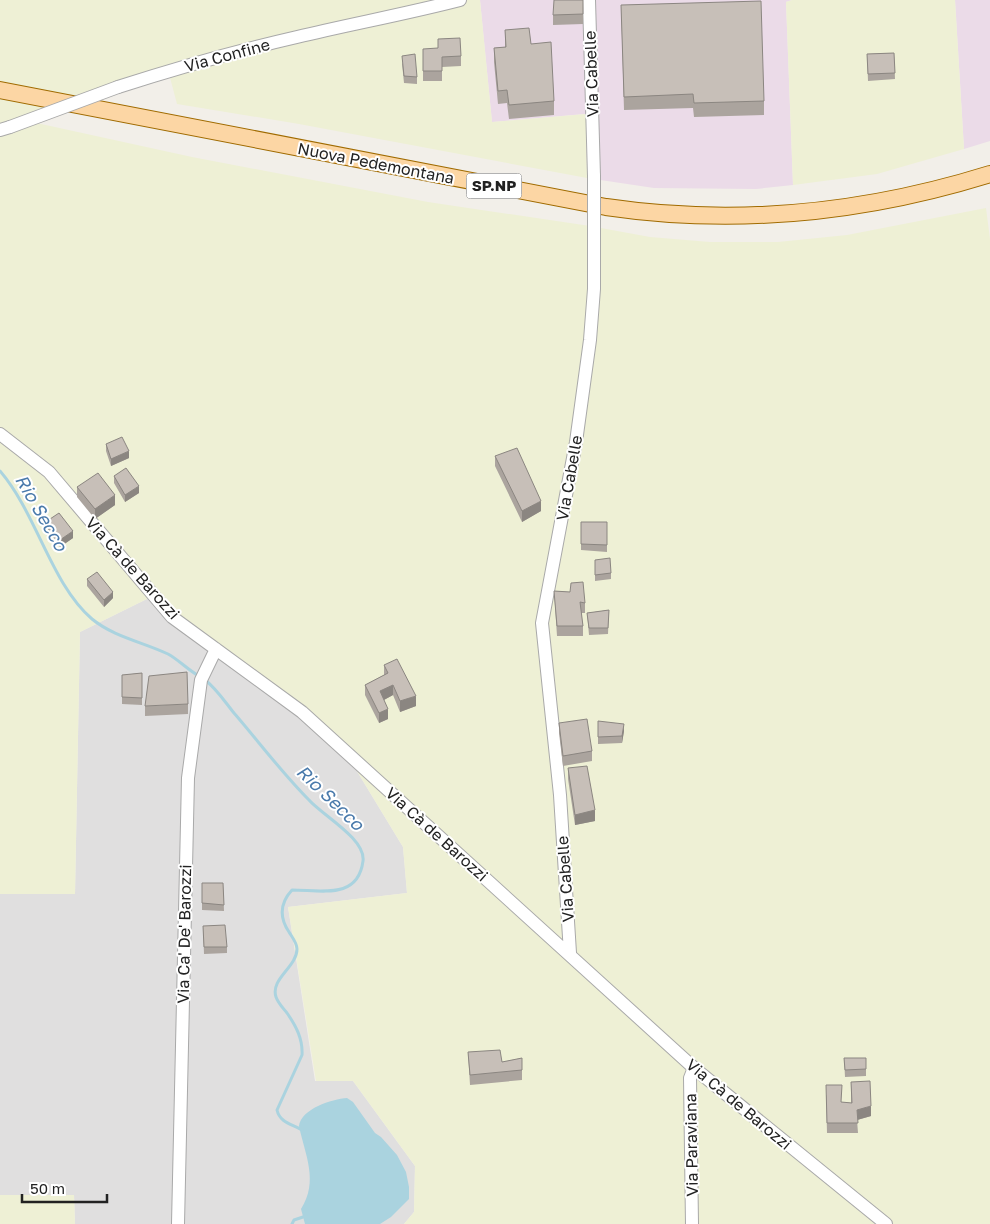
<svg xmlns="http://www.w3.org/2000/svg" width="990" height="1224" font-family="'Golos Text',sans-serif">
  <style>
    .residential { fill: #e0dfdf }
    .industrial { fill: #ebdbe8 }
    .farmland { fill: #eef0d5 }
    .water { fill: #aad3df }
    .lines { fill: none; stroke-linecap: round; stroke-linejoin: round }
    .stream { stroke: #aad3df; stroke-width: 3 }
    .minor-casing { stroke: #a9a9a9; stroke-width: 14 }
    .major-casing { stroke: #a06b00; stroke-width: 18 }
    .minor { stroke: #fff; stroke-width: 12 }
    .major { stroke: #fcd6a4; stroke-width: 16 }
    .minor-bridge-casing { stroke: #a9a9a9; stroke-width: 14; stroke-linecap: butt }
    .minor-bridge { stroke: #fff; stroke-width: 12 }
    .wall { fill: #aba49e }
    .shaded-wall { fill: #8b8681 }
    .building { fill: #c7bfb8; stroke: #8b8681 }
    .labels { text-anchor: middle; stroke-width: 4; stroke-linejoin: round; paint-order: stroke }
    .shield { fill: #fff; stroke: #646464; stroke-width: 1 }
    .shield-label { font-size: 15px; font-weight: bold; fill: #222 }
    .street-label { font-size: 16px; fill: #222; stroke: #fff }
    .water-label { font-size: 18px; font-style: italic; fill: #4a7aab; stroke: #fff }
  </style>
  <rect width="100%" height="100%" fill="#f2efe9"/>
  <!-- residential -->
  <path class="residential" d="M155 595 335 735 403 847 407 893 288 907 315 1081H353L415 1166 414 1212 404 1224H75L74 1195H0V894H75L80 632Z"/>
  <!-- industrial -->
  <path class="industrial" d="M480 0H792L786 2 793 185 756 189 654 188 587 178 585 114 492 122Z
    M955 0H990V141L964 149Z"/>
  <!-- farmland -->
  <path class="farmland" d="M0 0H480L492 122 586 114 587 178 299 124 177 104 168 70 32 122 192 157 428 202 590 226 650 237 710 242H778L847 235 986 208 990 239V1224H404L414 1212 415 1166 353 1081H316L288 907 407 893 403 847 335 735 155 595 80 632 75 894H0Z
    M792 0H955L964 149 877 174 793 185 786 2Z
    M0 1195H74L75 1224H0Z"/>
  <!-- water -->
  <path class="water" d="M347 1098 353 1102 375 1133 381 1137 397 1155 406 1172 409 1187V1199L391 1217 380 1224H305L301 1209C319 1181 305 1155 299 1126 301 1109 332 1099 347 1098Z"/>
  <g class="lines">
    <!-- stream -->
    <path class="stream" d="M0 471C37 514 51 584 92 619 114 637 143 642 168 654 179 660 188 670 199 676
      M204 679C216 688 225 702 234 713 259 742 282 773 309 800 322 815 366 839 363 861 358 900 321 890 292 890 280 903 279 917 289 932 292 937 297 943 297 949 297 967 270 979 276 997 278 1003 283 1008 287 1013 296 1026 303 1039 302 1055L277 1110C280 1123 292 1124 302 1130
      M292 1224 294 1220 306 1216"/>
    <!-- minor casing -->
    <g class="minor-casing">
      <path id="minor" d="M589 0 594 176
        M118 87C177 68 236 51 297 37 351 24 406 14 460 0
        M0 130 10 127
        M0 434 49 472 172 617 302 712 694 1068 886 1224
        M570 953 560 795 542 623 576 442 590 340 594 289V237
        M178 1224 188 778 201 680 216 649
        M692 1224 690 1078 694 1068"/>
    </g>
    <!-- major casing -->
    <g class="major-casing">
      <path id="major" d="M0 90 606 207C735 226 865 213 990 174"/>
    </g>
    <!-- minor -->
    <use href="#minor" class="minor"/>
    <!-- major -->
    <use href="#major" class="major"/>
    <!-- minor-bridge casing -->
    <g class="minor-bridge-casing">
      <path id="minor-bridge" d="M10 127 118 87
        M594 237V176"/>
    </g>
    <!-- minor-bridge -->
    <use href="#minor-bridge" class="minor-bridge"/>
  </g>
  <!-- wall -->
  <path class="wall" d="M583 0V24L553 25V15Z
    M621 5 764 101V115L694 117 693 108 624 110Z
    M505 30 531 44 554 101V115L509 119 507 103 498 104 494 62V48L505 47Z
    M423 49 461 56V66L442 67V81H423Z
    M894 53 895 79 868 81 867 54Z
    M402 63 417 77V84L404 83Z
    M106 444 129 458 111 466 106 451Z
    M495 456 541 511 522 522 495 466Z
    M114 476 139 493 125 502 114 483Z
    M77 487 115 505 95 519 77 497Z
    M47 521 73 538 60 547 47 528Z
    M581 522H607V552L581 550Z
    M595 560 611 573V579L595 581Z
    M87 579 113 598 104 607 87 586Z
    M554 591 570 592 585 603V613H581L583 626V636H557Z
    M609 610 608 634 589 635 587 613Z
    M384 665 416 706 400 712 393 695 384 700 388 719 379 723 365 695V685L384 675Z
    M142 673V705L122 704V675Z
    M188 704V714L145 716V706Z
    M598 721 624 731 622 743 598 744Z
    M559 723 592 751V761L563 766 559 733Z
    M568 768 595 821 575 825 568 779Z
    M202 883H223L224 911 202 910Z
    M203 926 227 947V953L204 954Z
    M468 1052 502 1062 522 1058V1080L470 1085Z
    M844 1058H866V1076L845 1077Z
    M851 1082 871 1116 857 1120 858 1133H827L826 1095 841 1102 851 1103Z"/>
  <!-- shaded-wall -->
  <path class="shaded-wall" d="M129 451V458L111 466V459Z
    M139 486V493L125 502V495Z
    M115 495V505L95 519V509Z
    M541 501V511L522 522V511Z
    M73 531V538L60 547V540Z
    M113 592V598L104 607V600Z
    M393 685V695L380 702V691Z
    M416 696V706L400 712V701Z
    M388 709V719L379 723V713Z
    M624 724V731L622 743V736Z
    M595 810V821L575 825V815Z
    M871 1106V1116L857 1120V1110Z"/>
  <!-- building -->
  <path class="building" d="M554 0H583V14L553 15Z
    M761 1 764 101 694 103 693 94 624 97 621 5Z
    M529 28 531 44 551 42 554 101 509 105 507 90 498 91 494 48 506 47 505 30Z
    M460 38 461 56 442 57V71H423V49L438 48V39Z
    M894 53 895 73 868 74 867 54Z
    M415 54 417 77 404 76 402 56Z
    M122 437 129 451 111 459 106 444Z
    M517 448 541 501 522 511 495 456Z
    M126 468 139 486 125 495 114 476Z
    M98 473 115 495 95 509 77 487Z
    M59 513 73 531 60 540 47 521Z
    M581 522H607V545L581 544Z
    M610 558 611 573 595 575V560Z
    M97 572 113 592 104 600 87 579Z
    M583 582 585 603 580 602 583 626H557L554 591 570 592 571 583Z
    M609 610 608 628H589L587 613Z
    M397 659 416 696 400 701 393 685 380 691 388 709 379 713 365 685 388 673 384 665Z
    M187 672 188 704 145 706 149 676Z
    M142 673V698L122 697V675Z
    M587 719 592 751 563 756 559 723Z
    M598 721 624 724 622 736 598 737Z
    M587 766 595 810 575 815 568 768Z
    M202 883H223L224 905 202 903Z
    M225 925 227 947H204L203 926Z
    M500 1050 502 1062 522 1058V1070L470 1075 468 1052Z
    M844 1058H866V1069L845 1070Z
    M870 1081 871 1106 857 1110 858 1123H827L826 1085H842L841 1102 852 1103 851 1082Z"/>
  <g class="labels">
    <!-- shield labels -->
    <rect class="shield" x="466.5" y="173.5" width="55" height="25" rx="4"/>
    <g class="shield-label">
      <text x="494" y="191">SP.NP</text>
    </g>
    <!-- street labels -->
    <g class="street-label">
      <text transform="translate(227 55) rotate(-15)" y="6">Via Confine</text>
      <text transform="translate(591 74) rotate(-92)" y="6">Via Cabelle</text>
      <text transform="translate(376 163) rotate(11)" y="6">Nuova Pedemontana</text>
      <text transform="translate(569 478) rotate(-80)" y="6">Via Cabelle</text>
      <text transform="translate(133 568) rotate(48)" y="6">Via Cà de Barozzi</text>
      <text transform="translate(437 834) rotate(42)" y="6">Via Cà de Barozzi</text>
      <text transform="translate(565 879) rotate(-94)" y="6">Via Cabelle</text>
      <text transform="translate(184 934) rotate(-89)" y="6">Via Ca' De' Barozzi</text>
      <text transform="translate(739 1104) rotate(40)" y="6">Via Cà de Barozzi</text>
      <text transform="translate(691 1145) rotate(-91)" y="6">Via Paraviana</text>
    </g>
    <!-- water labels -->
    <g class="water-label">
      <text transform="translate(41 513) rotate(60)" y="6">Rio Secco</text>
      <text transform="translate(330 798) rotate(44)" y="6">Rio Secco</text>
    </g>
  </g>
  <!-- scale -->
  <path d="M22 1194v8h85v-8" fill="none" stroke="#222222" stroke-width="2.5"/>
  <text x="30" y="1194" font-size="15" fill="#222222" stroke="#ffffff" stroke-width="4" paint-order="stroke">50 m</text>
</svg>
